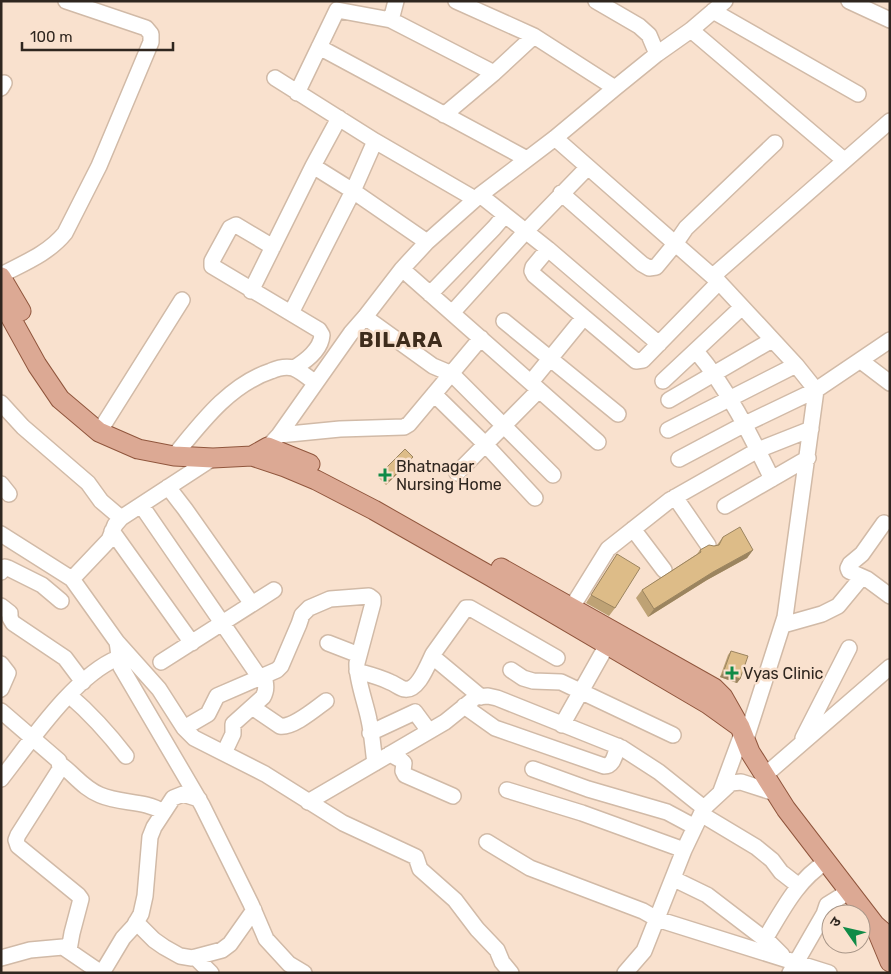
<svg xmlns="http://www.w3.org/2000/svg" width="891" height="974" font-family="Rubik,'Noto Sans Devanagari',sans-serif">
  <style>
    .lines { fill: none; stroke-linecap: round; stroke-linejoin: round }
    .minor-casing { stroke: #d1baa7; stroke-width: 18 }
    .major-casing { stroke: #90563d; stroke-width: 21 }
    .minor { stroke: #fff; stroke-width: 15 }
    .major { stroke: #dca994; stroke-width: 19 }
    .wall { fill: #bea275 }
    .shaded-wall { fill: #9b845f }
    .building { fill: #ddbc88; stroke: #9b845f }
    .poi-dot { fill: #108b47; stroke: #f9e1ce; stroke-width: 2 }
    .labels { text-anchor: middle; stroke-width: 5; stroke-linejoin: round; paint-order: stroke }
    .poi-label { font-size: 16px; fill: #2f261f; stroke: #f9e1ce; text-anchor: start }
    .district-label { font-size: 21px; font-weight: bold; letter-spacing: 1px; fill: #3e2c1c; stroke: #f9e1ce }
  </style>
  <rect width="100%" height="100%" fill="#f9e1ce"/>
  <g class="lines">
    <!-- minor casing -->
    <g class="minor-casing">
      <path id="minor" d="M456 1 534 36 615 88
        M596 1 639 26 649 35 657 54
        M849 1 890 20
        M713 11 858 94
        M391 20 494 73
        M691 30 844 160
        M319 47 527 159
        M275 78 375 141 475 199
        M1 88 4 83
        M297 93 337 10 391 20 396 1
        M444 115 494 73 534 36
        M555 138 719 282 796 365 816 390 785 617 745 742
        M313 166 353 191 427 242
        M561 193 642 264 649 268 656 267 675 244 686 228 775 143
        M480 195 548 249 659 344
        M273 247 236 225 230 228 212 261V266L319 330 322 335C321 349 306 361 294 368
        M548 249 533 267 532 271 534 275 636 361 643 360 719 282
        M402 269 598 442
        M1 275C24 263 49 253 65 233L99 166 151 42V34L146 28 66 1
        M713 276 890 121
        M251 291 313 166 339 118
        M430 294 494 228 505 215
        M291 313 353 191 375 141
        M452 313 526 231 588 167
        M365 317 433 366 452 374 553 475
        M504 321 618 414
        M696 351C728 389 750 434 772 479
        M861 361 890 383
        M663 381 742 307
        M531 382 584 317
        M434 394 485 444 535 498
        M669 400 772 340
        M1 403 23 427 88 483 101 501 121 518
        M668 430 796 365
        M99 432 182 300
        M279 435 340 429 404 427 409 424 481 338
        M268 447 279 435 351 333 365 317 402 269 427 242 480 195 555 138 615 88 657 54 691 30 725 1
        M174 456C201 423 229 385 271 371 278 368 285 366 293 368 301 371 309 378 315 383
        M679 459 745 424 816 390 890 340
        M457 473 539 390
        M1 484 9 494
        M168 487 185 509 252 604
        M675 497 708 545
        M141 505 260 678
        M725 506 808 458
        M884 523 862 554 850 564 848 568 849 571 867 579 890 596
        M633 529 664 570
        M112 531 192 643
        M1 534 72 579 117 642C119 651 118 658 121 667L202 805 251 904 266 939 289 964 304 973
        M1 572 5 567 8 568 42 585 61 601
        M72 579 109 540 115 525 121 518 213 458
        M1 606 10 613V618L13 623 65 658 83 682
        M572 607 608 549 670 500 758 450 811 429
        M783 625 822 614 838 606 862 577
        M117 642 159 689 184 728 194 738 265 774 343 823 416 857 420 869 455 900 477 929 497 950 502 962 511 973
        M328 643 359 655
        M161 662 274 590
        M1 664 8 673 1 689
        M511 670 523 678 533 681 561 682 673 735
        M357 671C368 674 380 677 390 682 395 684 400 688 404 689 418 692 428 664 433 654
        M69 695C90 713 109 734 126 756
        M481 697 433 657V654L466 608H470L557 658
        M464 706 495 728 604 766C614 766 615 754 618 746
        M252 707 280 726C293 728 315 709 326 701
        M1 711 59 761 60 769 18 835 16 840 18 846 78 895 81 899 72 933 69 950
        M562 725 607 645
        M184 728 208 714 217 696 277 670 281 666 299 624 302 615 309 608 330 599 369 596 373 599V603L357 663C356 678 366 704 369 720 372 733 373 749 375 763
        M370 733 415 712 429 731
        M803 738 849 648
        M224 753 233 734V724L263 697C267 690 266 684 264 676
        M390 754 401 760 404 763 403 771 405 775 453 796
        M60 764C74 774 83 788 100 795 121 804 144 800 163 812
        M533 769 588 789 667 812 695 827
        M764 776 890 667
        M1 779C30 742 75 675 118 658
        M507 790 582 813 684 850
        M721 791 742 734
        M308 802 445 722 476 697 488 696 497 698 622 748 659 772 704 808
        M701 814 756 847 772 860 781 872 799 886
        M487 842 530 868 643 911 657 919 829 973
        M674 879 707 895 771 944 782 955
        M136 922 154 940 164 947 180 956 192 958 222 950 230 944 254 910
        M765 939C782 911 797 880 826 862
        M195 957 211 973
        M1 958 30 950 63 947 101 973
        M102 973 123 938 134 926 141 914 145 896 150 837 154 827 173 798 183 794 199 799
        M625 973 644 951 684 850 704 808 731 783 741 782 775 793
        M790 973 824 914 827 905 848 892"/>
    </g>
    <!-- major casing -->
    <g class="major-casing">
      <path id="major" d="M1 277 21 311
        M1 300 37 365 60 399 99 432 138 449 174 456 213 458 252 456 285 467 316 480 374 510 490 576 708 704 740 727
        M252 456 268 447 310 464
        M501 568 714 688 723 697 740 727 750 752 786 809 875 925 890 938
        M875 926 890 962"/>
    </g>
    <!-- minor -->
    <use href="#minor" class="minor"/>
    <!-- major -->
    <use href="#major" class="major"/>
  </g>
  <!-- wall -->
  <path class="wall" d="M413 457 410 461 386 485 378 477 381 473Z
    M723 537 753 550 747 558 707 580 648 617 636 598 642 590 697 554 700 550 717 545Z
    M617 554 615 608 609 616 586 603Z
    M731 651 740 679 737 683 720 677 728 655Z"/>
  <!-- shaded-wall -->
  <path class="shaded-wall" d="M413 457 410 461 386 485 389 481Z
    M753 550 747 558 707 580 648 617 654 609 713 572Z
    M723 673 740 679 737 683 720 677Z"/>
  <!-- building -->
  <path class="building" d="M405 449 413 457 389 481 381 473Z
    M740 527 753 550 713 572 654 609 642 590 701 552 700 550 709 545 714 546 719 545 723 537Z
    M617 554 640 568 615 608 591 595Z
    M731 651 748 656 740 679 723 673Z"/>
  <!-- markers -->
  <g class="poi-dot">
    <path d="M382.5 467.5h5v5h5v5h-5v5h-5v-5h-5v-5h5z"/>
    <path d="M729.5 665.5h5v5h5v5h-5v5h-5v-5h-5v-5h5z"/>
  </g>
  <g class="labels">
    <!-- poi labels -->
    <g class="poi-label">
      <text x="396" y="472">Bhatnagar<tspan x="396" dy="18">Nursing Home</tspan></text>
      <text x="743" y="679">Vyas Clinic</text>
    </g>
    <!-- district labels -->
    <g class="district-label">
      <text x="401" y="347">BILARA</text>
    </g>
  </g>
  <!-- border -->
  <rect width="891" height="974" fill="none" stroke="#2f261f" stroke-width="5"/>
  <!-- north arrow -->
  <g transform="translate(846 929) rotate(304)"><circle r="24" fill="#f9e1ce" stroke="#a89688"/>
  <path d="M0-4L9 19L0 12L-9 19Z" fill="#108b47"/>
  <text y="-8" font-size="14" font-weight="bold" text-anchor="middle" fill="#2f261f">उ</text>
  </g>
  <!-- scale -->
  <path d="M22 42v8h151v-8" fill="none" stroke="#2f261f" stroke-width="2.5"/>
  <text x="30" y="42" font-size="15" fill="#2f261f" stroke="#f9e1ce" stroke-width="4" paint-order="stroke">100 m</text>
</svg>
